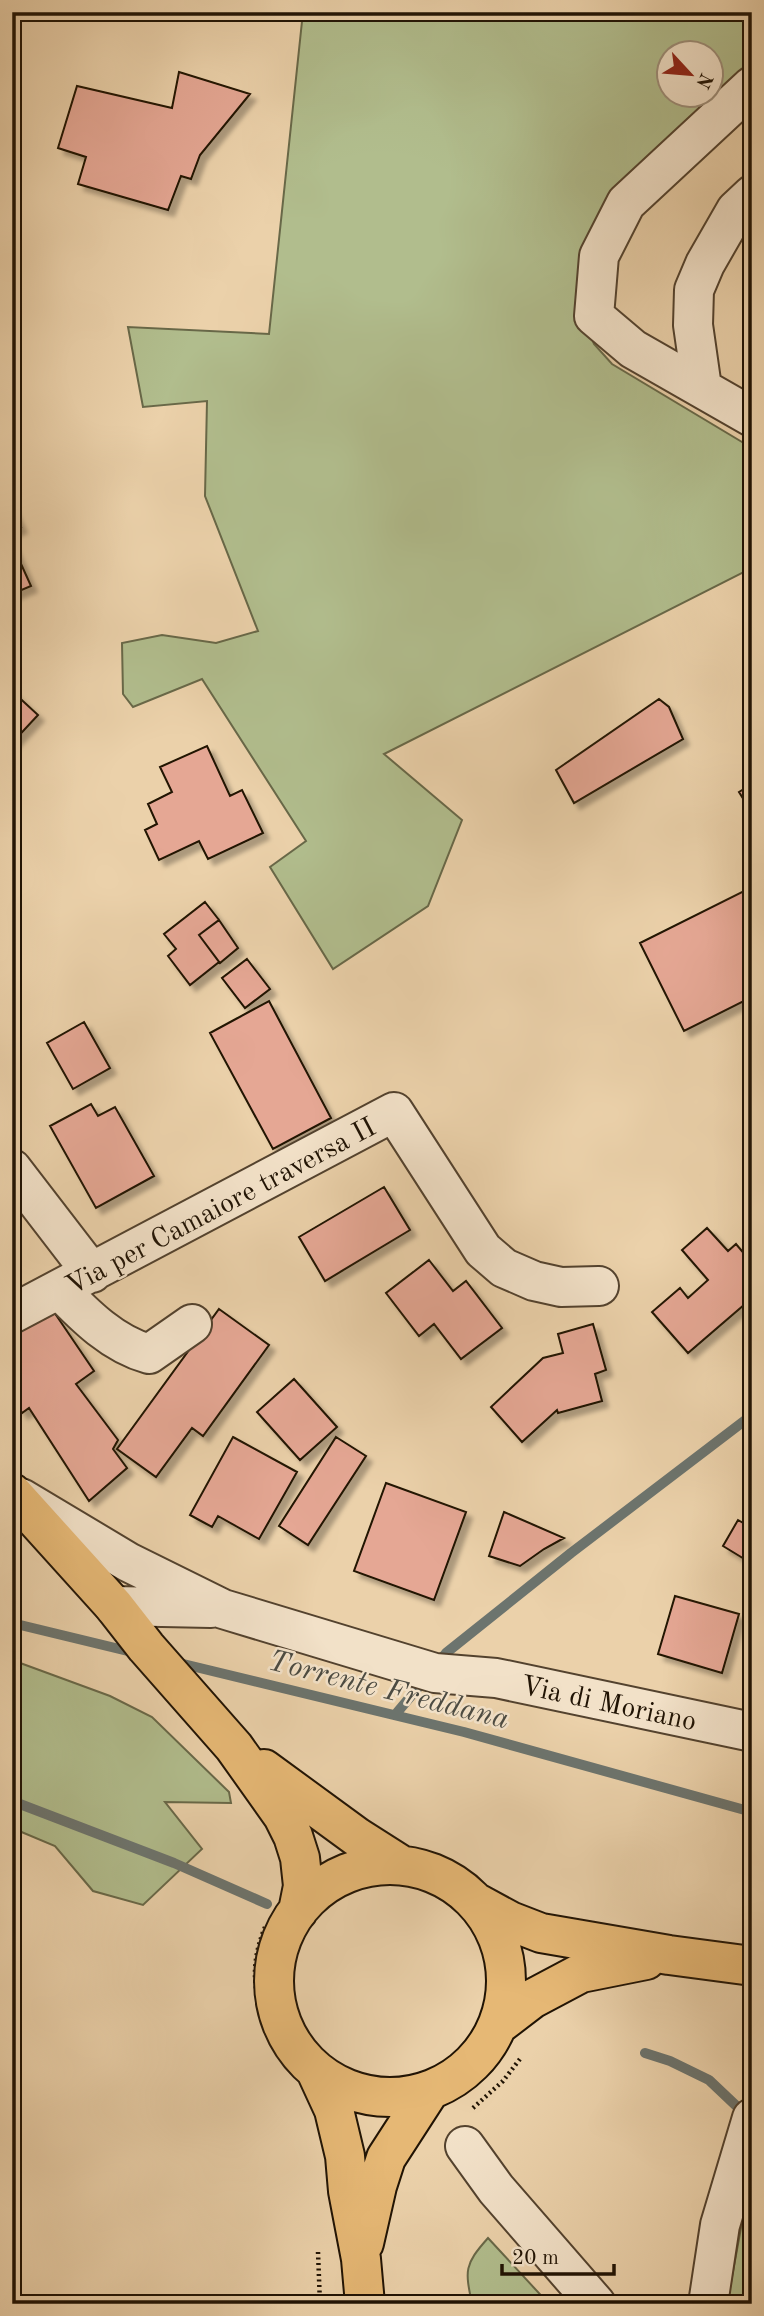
<svg xmlns="http://www.w3.org/2000/svg" width="764" height="2316" font-family="'Old Standard TT',serif">
  <style>
    .green { fill: #b1bd8d; stroke: #686848; stroke-width: 2; fill-rule: evenodd }
    .lines { fill: none; stroke-linecap: round; stroke-linejoin: round }
    .stream { stroke: #6c746e; stroke-width: 10 }
    .building { fill: #e5a794; stroke: #201304; stroke-width: 2; filter: url(#shadow) }
    .minor-casing { stroke: #53422e; stroke-width: 42 }
    .major-casing { stroke: #201304; stroke-width: 42 }
    .path { stroke: #201304; stroke-width: 4.5; stroke-dasharray: 2 3.5; stroke-linecap: butt }
    .minor { stroke: #f2e1c8; stroke-width: 38 }
    .major { stroke: #e6b875; stroke-width: 38 }
    .labels { text-anchor: middle; stroke-width: 5; stroke-linejoin: round; paint-order: stroke }
    .street-label { font-size: 28px; fill: #201304; stroke: #f2e1c8 }
    .water-label { font-size: 30px; font-style: italic; fill: #4c4b42; stroke: #f2e1c8 }
  </style>
  <defs>
    <filter id="shadow"><feDropShadow dx="6" dy="6" stdDeviation="2" flood-color="#0004"/></filter>
  </defs>
  <rect width="100%" height="100%" fill="#ebd1aa"/>
  <filter id="stains"><feTurbulence type="fractalNoise" baseFrequency=".00286" numOctaves="4"/><feColorMatrix values="0 0 0 0 .2 0 0 0 0 .09 0 0 0 0 .02 0 0 0 .5 -.17"/></filter>
  <radialGradient id="worn" r=".72"><stop offset=".6" stop-color="#630" stop-opacity="0"/><stop offset="1" stop-color="#630" stop-opacity=".3"/></radialGradient>
  <!-- green -->
  <path class="green" d="M303 12H752V79L611 207 585 321 594 344 612 364 752 448V568L384 754 462 820 428 906 333 969 270 867 306 841 202 679 133 707 123 694 122 643 162 635 216 643 258 631 205 496 207 401 143 407 128 327 269 334ZM670 52H712V94H670Z
    M12 1660 110 1696 152 1717 229 1792 231 1803 165 1802 202 1849 143 1905 93 1891 55 1846 12 1828Z
    M752 2168V2304H727Z
    M488 2238 549 2304H472C465 2270 464 2265 488 2238Z"/>
  <g class="lines">
    <!-- stream -->
    <path class="stream" d="M12 1623 136 1653
      M175 1662 464 1732 752 1812
      M436 1666 446 1653 571 1553 752 1415
      M395 1715 426 1678
      M12 1801 174 1863 267 1904
      M645 2053 670 2061 709 2080 747 2116"/>
  </g>
  <!-- building -->
  <path class="building" d="M179 72 250 94 200 155 191 179 181 176 168 210 78 184 86 157 58 148 77 86 172 108Z
    M12 508 21 527 12 531Z
    M12 544 31 586 12 594Z
    M12 691 38 715 12 743Z
    M659 699 669 707 683 739 574 803 556 770Z
    M207 746 230 796 242 790 263 833 208 859 199 841 159 860 145 830 157 824 148 804 172 792 160 767Z
    M752 784V813L739 792Z
    M752 887V997L684 1031 640 943Z
    M205 902 219 920 199 935 219 962 190 985 168 956 176 949 164 934Z
    M219 920 238 948 220 963 199 935Z
    M247 959 270 989 245 1008 222 978Z
    M269 1001 331 1118 273 1149 210 1033Z
    M84 1022 110 1068 73 1089 47 1043Z
    M91 1104 98 1116 115 1107 154 1176 96 1208 50 1126Z
    M384 1187 410 1230 325 1281 299 1237Z
    M707 1228 728 1251 736 1244 752 1263V1298L688 1353 652 1312 680 1288 688 1298 708 1280 682 1250Z
    M429 1260 453 1291 466 1281 502 1328 461 1359 434 1324 419 1336 386 1293Z
    M219 1309 269 1345 203 1436 192 1428 156 1477 117 1449Z
    M54 1312 94 1371 76 1384 118 1440 113 1449 127 1468 89 1501 29 1408 22 1413 12 1398V1332Z
    M593 1324 606 1370 595 1374 602 1401 558 1413 557 1410 522 1442 491 1407 543 1358 563 1353 558 1334Z
    M294 1379 337 1427 300 1460 257 1412Z
    M233 1437 297 1472 259 1539 218 1516 212 1527 190 1515Z
    M336 1437 366 1456 308 1545 279 1526Z
    M386 1483 466 1512 434 1600 354 1571Z
    M504 1512 564 1538 544 1549 520 1566 489 1556Z
    M738 1520 752 1528V1551L746 1560 723 1546Z
    M675 1596 739 1614 722 1673 658 1654Z"/>
  <g class="lines">
    <!-- minor casing -->
    <g class="minor-casing">
      <path id="minor" d="M752 86 626 203 599 256 594 316 633 349 752 417
        M702 388 693 325 694 290 705 264 736 210 752 195
        M12 1169 92 1273
        M60 1290C85 1316 113 1344 149 1354L192 1324
        M12 1314 394 1112 483 1250 504 1268 534 1281 561 1287 599 1286
        M21 1498 128 1562 223 1609 435 1673 496 1678 752 1732
        M114 1606 211 1608
        M465 2146 496 2189 596 2304
        M708 2304 720 2225 752 2118"/>
    </g>
    <!-- major casing -->
    <g class="major-casing">
      <path id="major" d="M12 1493 114 1606 146 1647 234 1747 283 1816 293 1836 300 1858 303 1886 298 1911
        M264 1769 357 1837 401 1865
        M274 1981a116 116 0 1 1 232 0a116 116 0 1 1-232 0Z
        M475 1902 510 1921 541 1933 669 1955 752 1966
        M498 2025 532 1999 581 1973 646 1960
        M316 2071 334 2110 345 2156 348 2191 361 2259 365 2304
        M364 2243 377 2186 386 2158 430 2090"/>
    </g>
    <!-- path -->
    <path class="path" d="M265 1927C245 1976 257 2010 282 2054
      M473 2108 503 2081 520 2059
      M318 2252 320 2304"/>
    <!-- minor -->
    <use href="#minor" class="minor"/>
    <!-- major -->
    <use href="#major" class="major"/>
  </g>
  <g class="labels">
    <!-- street labels -->
    <g class="street-label">
      <text transform="translate(220 1205) rotate(-28)" y="10">Via per Camaiore traversa II</text>
      <text transform="translate(609 1702) rotate(12)" y="10">Via di Moriano</text>
    </g>
    <!-- water labels -->
    <g class="water-label">
      <text transform="translate(389 1689) rotate(14)" y="10">Torrente Freddana</text>
    </g>
  </g>
  <!-- margin -->
  <rect width="764" height="2316" fill="none" stroke="#ebd1aa" stroke-width="42"/>
  <rect x="14" y="14" width="736" height="2288" fill="none" stroke="#201304" stroke-width="3.5"/>
  <rect x="21" y="21" width="722" height="2274" fill="none" stroke="#201304" stroke-width="2"/>
  <!-- north arrow -->
  <g transform="translate(690 74) rotate(116)"><circle r="33" fill="#f2e1c8" stroke="#9e8f7a" stroke-width="2"/>
  <path d="M0-5L12 26L0 18L-12 26Z" fill="#8f2418"/>
  <text y="-10" font-size="19" font-weight="bold" text-anchor="middle" fill="#201304">N</text>
  </g>
  <!-- scale -->
  <path d="M502 2264v10h112v-10" fill="none" stroke="#201304" stroke-width="3.5"/>
  <text x="512" y="2264" font-size="21" fill="#201304" stroke="#f2e1c8" stroke-width="5" paint-order="stroke">20 m</text>
  <rect width="100%" height="100%" filter="url(#stains)"/>
  <rect width="100%" height="100%" fill="url(#worn)"/>
</svg>
